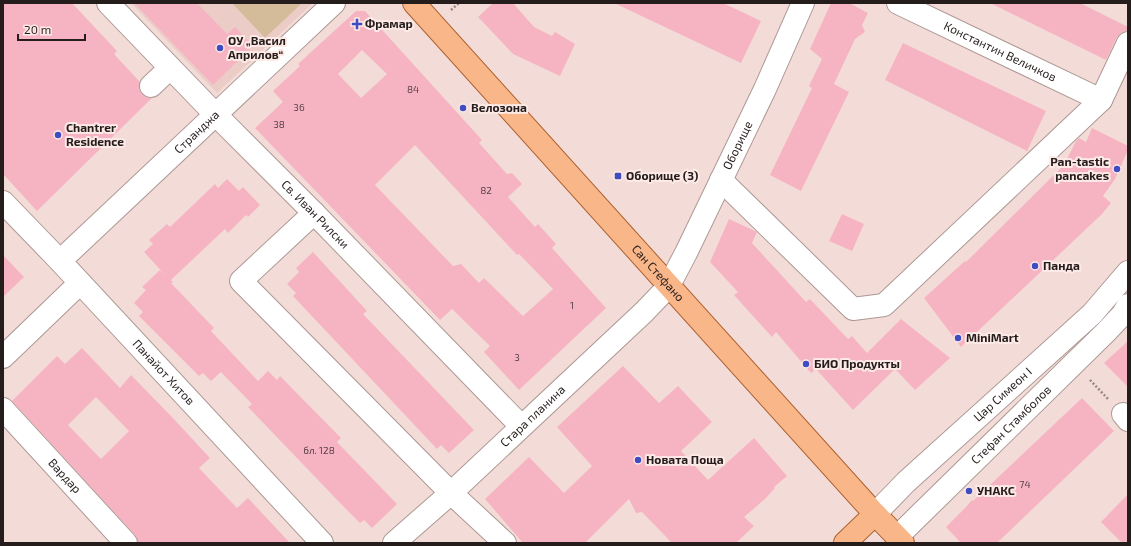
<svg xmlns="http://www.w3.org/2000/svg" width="1131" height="546" font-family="'Exo 2',sans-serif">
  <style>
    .built { fill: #ecccc7 }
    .green { fill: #d4bb9a }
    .building { fill: #f6b4c2; fill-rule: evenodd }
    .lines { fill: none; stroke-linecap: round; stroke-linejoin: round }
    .minor-casing { stroke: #ad9894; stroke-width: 24 }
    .major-casing { stroke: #ac6130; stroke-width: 24 }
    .path { stroke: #978784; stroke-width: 2.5; stroke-dasharray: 2 2; stroke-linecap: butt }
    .minor { stroke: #fff; stroke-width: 22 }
    .major { stroke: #f9b689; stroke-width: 22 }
    .poi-dot { fill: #404dc1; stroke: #fdeae7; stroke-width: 1.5 }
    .labels { text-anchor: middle; stroke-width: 4; stroke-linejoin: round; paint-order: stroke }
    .number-label { font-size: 10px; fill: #594346 }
    .poi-label { font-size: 12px; font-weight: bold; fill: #251d1c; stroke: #fdeae7; text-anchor: start }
    .street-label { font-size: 12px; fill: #251d1c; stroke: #fdeae7 }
  </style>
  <rect width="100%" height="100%" fill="#f3dcd8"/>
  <!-- built -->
  <path class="built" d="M131 3H313L217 93Z"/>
  <!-- green -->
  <path class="green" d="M232 3H302L265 38Z"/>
  <!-- building -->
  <path class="building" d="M3 3H72L117 51 114 54 140 82 139 89 142 94 147 98H152L37 211 3 174Z
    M134 3H197L227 34 235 27 253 46 213 85Z
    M493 3H513L534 27 552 36 555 32 575 44 560 76 513 54 478 17Z
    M614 3H723L761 21 741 63Z
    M831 3H849L868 13 862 25 865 32 855 39 834 84 849 92 801 191 770 175 812 88 809 86 822 59 810 49Z
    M990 3H1080L1128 27V30L1121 33 1117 37 1106 60Z
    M356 11H365L482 140 479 143 507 174 512 173 522 184 508 197 535 227 538 224 556 244 552 248 606 308 519 390 484 352 490 346 452 309 440 320 255 128 283 102 273 91 300 66 298 64ZM362 50 387 74 361 98 338 74ZM415 145 517 255 519 254 553 289 523 316 484 278 479 283 461 264 453 266 375 185Z
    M903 43 1046 111 1027 151 885 80Z
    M1092 128 1128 146V150L1115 179 1103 196 1111 203 1101 215 961 347 924 298 965 261 966 262 1064 165 1076 141 1079 138 1086 142Z
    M227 179 239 191 243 187 260 205 248 217 246 215 228 233 225 229 171 280 173 282 171 283 214 328 211 331 258 381 268 371 277 380 280 376 341 438 337 442 397 504 372 528 364 520 360 523 343 506 248 407 252 404 221 372 211 381 203 373 199 376 139 316 143 312 134 303 146 290 142 287 160 270 166 276 144 252 153 244 149 240 167 224 170 227 215 184 218 188Z
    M842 214 864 224 852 251 829 241Z
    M729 219 757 232 752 243 806 302 810 299 848 339 852 336 867 353 901 319 950 358 915 390 895 369 853 410 816 369 811 373 776 332 772 337 734 295 738 292 710 262Z
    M313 252 367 311 363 314 474 430 449 453 441 445 437 449 293 296 296 293 287 284 299 272 296 268Z
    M3 255 24 277 3 297Z
    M1128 341V387L1104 363Z
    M82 348 120 388 131 375 171 416 210 458 199 468 237 508 248 498 290 543H138L135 535 12 401 57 356 65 364ZM96 397 129 431 101 459 68 425Z
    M623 366 659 403 678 386 712 422 681 451 708 480 754 438 787 476 774 487 775 488 765 499 744 517 754 526 736 543H672L642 512 636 513 629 499 585 543H523L485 499 529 457 564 493 592 466 557 427Z
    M1082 398 1114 431 997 543H961L946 527 965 508 972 500 973 501Z
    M1128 494V543H1122L1101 522Z"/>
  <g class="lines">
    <!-- minor casing -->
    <g class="minor-casing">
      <g id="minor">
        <path id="s1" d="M108 3 215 114 314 213 521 426"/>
        <path id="s2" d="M898 3 1101 100"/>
        <path d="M151 86 170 68"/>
        <path d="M721 180 853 309 884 305 1101 100 1128 43"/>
        <path id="s3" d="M3 202 60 261 322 543"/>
        <path d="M314 213 241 281 451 493 505 543"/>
        <path id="s4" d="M60 261 334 3"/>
        <path d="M3 357 80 283"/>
        <path id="s5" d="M3 409 126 543"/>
        <path d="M1123 414 1128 420"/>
        <path id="s6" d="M875 514 906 482 1092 314 1128 272"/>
        <path id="s7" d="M897 537 1106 332 1123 314 1128 305"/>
        <path id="s8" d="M394 543 451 493 644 312 668 287 686 253 765 89 803 3"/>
      </g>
    </g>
    <!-- major casing -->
    <g class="major-casing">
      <g id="major">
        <path id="s9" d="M414 3 875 514 903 543"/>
        <path d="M845 543 875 514"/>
      </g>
    </g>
    <!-- path -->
    <path class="path" d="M451 10 459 3
      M1090 380 1108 399"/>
    <!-- minor -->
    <use href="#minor" class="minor"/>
    <!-- major -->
    <use href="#major" class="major"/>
  </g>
  <!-- markers -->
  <g class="poi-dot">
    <path d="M355 18h4v4h4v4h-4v4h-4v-4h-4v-4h4z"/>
    <circle cx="220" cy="48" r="4"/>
    <circle cx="463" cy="108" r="4"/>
    <circle cx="58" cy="135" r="4"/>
    <circle cx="1117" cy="169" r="4"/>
    <rect x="614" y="172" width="8" height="8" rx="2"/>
    <circle cx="1035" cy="266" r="4"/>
    <circle cx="958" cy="338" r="4"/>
    <circle cx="806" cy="364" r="4"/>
    <circle cx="638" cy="460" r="4"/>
    <circle cx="969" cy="491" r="4"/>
  </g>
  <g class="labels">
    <!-- number labels -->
    <g class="number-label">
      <text x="413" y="93">84</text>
      <text x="299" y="111">36</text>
      <text x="279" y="128">38</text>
      <text x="486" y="194">82</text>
      <text x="572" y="309">1</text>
      <text x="517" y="361">3</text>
      <text x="319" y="454">бл. 128</text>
      <text x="1025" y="488">74</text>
    </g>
    <!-- poi labels -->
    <g class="poi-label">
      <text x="365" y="28">Фрамар</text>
      <text x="228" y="45">ОУ „Васил<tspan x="228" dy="14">Априлов“</tspan></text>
      <text x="471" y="112">Велозона</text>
      <text x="66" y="132">Chantrer<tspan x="66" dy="14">Residence</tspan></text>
      <text x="1109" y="166" text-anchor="end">Pan-tastic<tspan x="1109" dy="14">pancakes</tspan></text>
      <text x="626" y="180">Оборище (3)</text>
      <text x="1043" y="270">Панда</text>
      <text x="966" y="342">MiniMart</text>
      <text x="814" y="368">БИО Продукты</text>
      <text x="646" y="464">Новата Поща</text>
      <text x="977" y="495">УНАКС</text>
    </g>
    <!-- street labels -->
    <g class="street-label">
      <text dy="4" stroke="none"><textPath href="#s2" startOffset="113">Константин Величков</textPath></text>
      <text dy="4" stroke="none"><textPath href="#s4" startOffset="188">Странджа</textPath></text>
      <text dy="4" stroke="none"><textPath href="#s8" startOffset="533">Оборище</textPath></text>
      <text dy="4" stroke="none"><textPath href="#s1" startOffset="296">Св. Иван Рилски</textPath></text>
      <text dy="4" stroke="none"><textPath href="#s9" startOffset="364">Сан Стефано</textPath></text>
      <text dy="4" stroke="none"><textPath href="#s3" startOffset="234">Панайот Хитов</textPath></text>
      <text dy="4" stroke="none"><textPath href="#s6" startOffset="175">Цар Симеон I</textPath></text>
      <text dy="4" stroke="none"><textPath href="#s8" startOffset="188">Стара планина</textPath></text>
      <text dy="4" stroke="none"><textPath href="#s7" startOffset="160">Стефан Стамболов</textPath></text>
      <text dy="4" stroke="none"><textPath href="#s5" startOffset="91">Вардар</textPath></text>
    </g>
  </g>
  <!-- border -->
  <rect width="1131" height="546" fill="none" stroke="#251d1c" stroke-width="8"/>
  <!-- scale -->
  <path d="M18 34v6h67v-6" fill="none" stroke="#251d1c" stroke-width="2"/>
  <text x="24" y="34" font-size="12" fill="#251d1c" stroke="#fdeae7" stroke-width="3" paint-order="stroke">20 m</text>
</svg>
